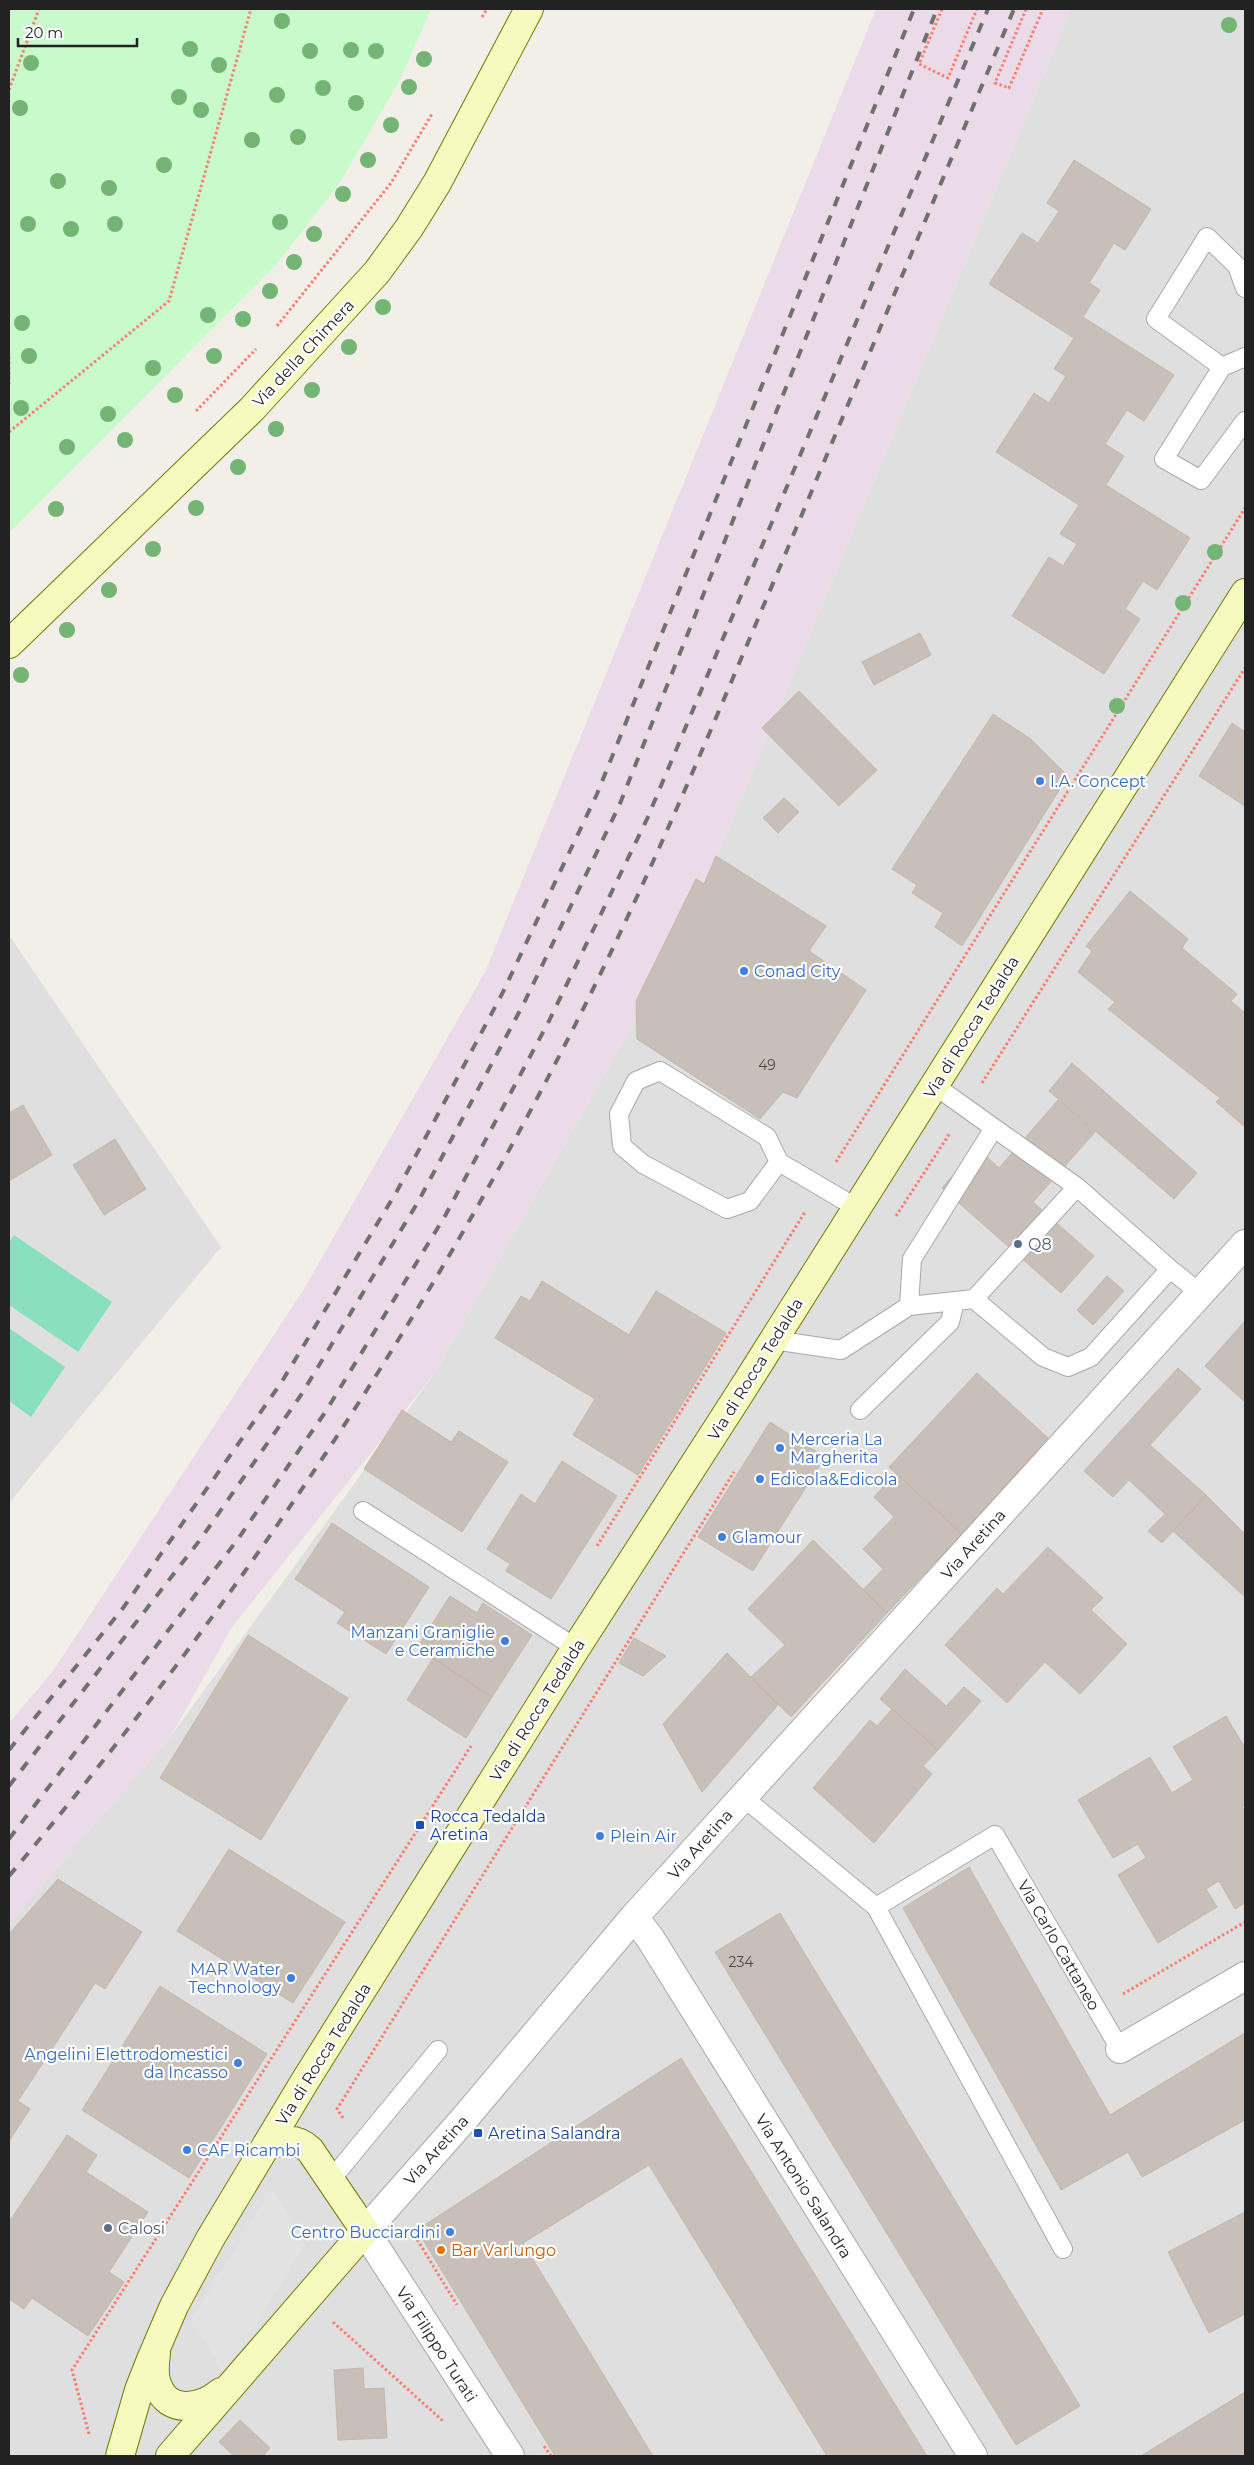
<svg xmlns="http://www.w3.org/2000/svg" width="1254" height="2465" font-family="Montserrat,sans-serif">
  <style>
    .residential { fill: #e0dfdf }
    .industrial { fill: #ebdbe8 }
    .park { fill: #c8facc }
    .pitch { fill: #88e0be }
    .parking { fill: #e2e2e2 }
    .building { fill: #c7bfb8; stroke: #c4b6ab }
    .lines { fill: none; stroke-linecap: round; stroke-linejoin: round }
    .lane-casing { stroke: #a9a9a9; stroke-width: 20 }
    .street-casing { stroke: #a9a9a9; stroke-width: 30 }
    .secondary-casing { stroke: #707d05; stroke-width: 30 }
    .path { stroke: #fa8072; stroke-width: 3; stroke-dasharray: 2.5 2.5; stroke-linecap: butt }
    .lane { stroke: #fff; stroke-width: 18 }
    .street { stroke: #fff; stroke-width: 28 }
    .secondary { stroke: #f7fabf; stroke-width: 28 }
    .rail { stroke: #707070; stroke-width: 4; stroke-dasharray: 10 10; stroke-linecap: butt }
    .tree { fill: #74b475 }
    .shop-dot { fill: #3f7fe0; stroke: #fff; stroke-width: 2 }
    .service-dot { fill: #5c6f8a; stroke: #fff; stroke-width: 2 }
    .transit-dot { fill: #1a4fb4; stroke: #fff; stroke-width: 2 }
    .food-dot { fill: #e8710a; stroke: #fff; stroke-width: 2 }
    .labels { text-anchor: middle; stroke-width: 4.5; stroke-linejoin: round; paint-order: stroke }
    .number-label { font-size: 14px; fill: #4b4948 }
    .street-label { font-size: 16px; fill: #222; stroke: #fff }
    .shop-label { font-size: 16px; fill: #366cbe; stroke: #fff; text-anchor: start }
    .service-label { font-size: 16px; fill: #4e5e75; stroke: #fff; text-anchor: start }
    .transit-label { font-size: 16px; fill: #164399; stroke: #fff; text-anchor: start }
    .food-label { font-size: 16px; fill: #c56008; stroke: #fff; text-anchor: start }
  </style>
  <rect width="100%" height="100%" fill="#f2efe9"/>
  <!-- residential -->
  <path class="residential" d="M1071 9H1245V2456H9V1923L171 1736 434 1374 644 1004 723 842Z
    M9 935 221 1247 9 1503Z"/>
  <!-- industrial -->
  <path class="industrial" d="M876 9H1071L723 842 644 1004 434 1374 232 1627 171 1736 9 1923V1723L53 1671 304 1289 485 972Z"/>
  <!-- park -->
  <path class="park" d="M9 9H431L399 82 339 184 276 265 9 533Z"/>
  <!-- pitch -->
  <path class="pitch" d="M14 1235 112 1302 78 1352 9 1305V1243Z
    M9 1328 65 1367 31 1417 9 1401Z"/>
  <!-- parking -->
  <path class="parking" d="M272 2188 305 2244 225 2376 192 2319Z"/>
  <!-- building -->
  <path class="building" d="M1074 160 1151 209 1125 250 1114 243 1089 283 1100 290 1083 317 1174 375 1144 421 1127 410 1105 444 1124 456 1106 485 1190 538 1157 590 1143 581 1125 609 1140 619 1104 674 1012 616 1049 557 1063 566 1077 544 1060 534 1079 505 996 452 1034 393 1049 403 1066 376 1054 369 1074 338 989 284 1022 233 1038 243 1059 211 1047 203Z
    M920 633 931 655 874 685 862 662Z
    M799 691 877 770 839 806 762 728Z
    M993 714 1032 740 1068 776 962 946 935 927 943 913 912 893 917 885 892 869Z
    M1232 723 1245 732V806L1199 776Z
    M784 798 799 812 778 833 763 818Z
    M716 856 826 926 809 951 866 990 797 1098 783 1092 760 1119 637 1039 636 1001 696 879 704 884Z
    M1130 891 1188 939 1182 948 1237 994 1231 1001 1245 1013V1127L1216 1102 1220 1098 1108 1009 1115 1002 1078 972 1092 951 1086 946Z
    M1072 1063 1197 1173 1174 1199 1049 1091Z
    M1058 1100 1095 1132 1033 1202 1094 1256 1061 1293 942 1188 977 1148 999 1168Z
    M23 1105 52 1155 9 1181V1113Z
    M115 1139 146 1189 104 1215 73 1165Z
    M1107 1276 1124 1291 1093 1325 1077 1310Z
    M542 1281 629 1335 656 1291 726 1333 638 1475 573 1435 595 1399 495 1338 521 1296 530 1301Z
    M1245 1321V1402L1205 1366Z
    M1178 1368 1201 1389 1150 1445 1206 1495 1162 1543 1148 1531 1165 1514 1129 1480 1113 1497 1084 1471Z
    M977 1373 1048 1438 962 1534 889 1467Z
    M402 1410 451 1442 459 1431 508 1462 462 1532 364 1469Z
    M770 1422 825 1457 753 1571 698 1537Z
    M562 1461 617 1496 551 1599 506 1571 510 1564 487 1549 521 1494 535 1504Z
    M896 1473 962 1534 887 1613 863 1590 883 1569 863 1549 894 1517 874 1497Z
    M1206 1495 1245 1534V1597L1173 1531Z
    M332 1523 429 1587 386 1654 337 1623 345 1612 295 1579Z
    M813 1540 887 1613 791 1717 751 1677 785 1645 748 1609Z
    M1048 1547 1103 1598 1091 1610 1127 1644 1080 1694 1045 1662 1007 1703 945 1645 997 1588 1003 1594Z
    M450 1596 477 1613 483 1603 532 1635 492 1697 433 1658 436 1654 420 1643Z
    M248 1635 348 1698 261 1840 160 1778Z
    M634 1638 666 1656 643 1676 619 1663Z
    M727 1653 778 1705 702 1792 663 1724Z
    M433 1658 492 1697 466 1738 407 1700Z
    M905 1669 946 1706 964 1687 981 1701 938 1750 880 1699Z
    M892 1709 938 1750 923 1766 932 1774 874 1843 813 1788 870 1720 877 1726Z
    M1226 1716 1245 1748V1805L1242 1807 1245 1812V1903L1235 1909 1219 1881 1206 1889 1217 1907 1158 1943 1118 1875 1146 1858 1138 1844 1113 1858 1078 1800 1150 1757 1172 1793 1193 1780 1173 1747Z
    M229 1849 345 1922 293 2003 177 1931Z
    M969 1867 1110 2115 1245 2033V2120L1142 2177 1128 2152 1061 2190 903 1908Z
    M58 1879 142 1932 105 1989 95 1983 18 2101 30 2109 9 2141V1934Z
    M780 1913 1080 2406 1016 2445 715 1952Z
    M160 1986 267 2054 189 2178 82 2110Z
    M681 2058 927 2456H827L649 2165 523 2243 653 2456H555L417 2230Z
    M67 2135 97 2155 86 2172 148 2212 109 2272 124 2282 88 2336 32 2298 24 2309 9 2299V2222Z
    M1245 2212V2314L1209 2333 1168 2252Z
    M363 2368 364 2389 384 2388 387 2438 338 2440 334 2370Z
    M1245 2392V2456H1141Z
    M240 2420 270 2448 263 2456H234L219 2442Z"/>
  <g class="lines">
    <!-- lane casing -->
    <g class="lane-casing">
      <path id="lane" d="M1245 288 1237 266 1207 237 1156 319 1222 367 1164 459 1201 480 1245 421
        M1222 367 1245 357
        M994 1128 1077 1187
        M779 1162 750 1201 727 1209 643 1164 622 1146 619 1114 636 1081 660 1071 767 1137 779 1162 857 1208
        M974 1299 1077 1187 1170 1269
        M909 1306 974 1299 1043 1357 1068 1367 1091 1357 1170 1269 1200 1293
        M773 1340 841 1350 909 1306 912 1259 994 1128 934 1085
        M860 1410 950 1322 955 1301
        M363 1511 576 1648
        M743 1797 876 1907 995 1835 1120 2049
        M876 1907 1063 2249
        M330 2181 438 2050"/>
    </g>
    <!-- street casing -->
    <g class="street-casing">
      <path id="street" d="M634 1917 650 1938 973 2456
        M1120 2049 1245 1976
        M510 2456 365 2231 464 2119 634 1917 1245 1244"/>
    </g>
    <!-- secondary casing -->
    <g class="secondary-casing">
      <path id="secondary" d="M9 644 252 409 377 272 409 228 437 183 529 9
        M156 2353C155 2362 153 2374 157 2384 167 2415 201 2409 221 2392
        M120 2456 139 2390 150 2362 174 2306 210 2239 305 2081 576 1648 742 1390 1245 593
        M170 2456 365 2231 310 2150C295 2136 284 2140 266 2146"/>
    </g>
    <!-- path -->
    <path class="path" d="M942 9 919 64 948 78 977 9
      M1026 9 995 83 1009 88 1043 9
      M482 17 487 9
      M9 90 39 9
      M277 326 391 183 432 114
      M9 357V384
      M196 411 256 349
      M9 432 169 301 251 9
      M982 1083 1245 668
      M836 1162 1245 508
      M896 1216 950 1133
      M597 1546 805 1212
      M1123 1994 1245 1922
      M343 2118 337 2109 734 1472
      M412 2231 457 2305
      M333 2322 443 2421
      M89 2434 72 2370 471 1746
      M544 2446 551 2456"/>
    <!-- lane -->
    <use href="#lane" class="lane"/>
    <!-- street -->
    <use href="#street" class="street"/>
    <!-- secondary -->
    <use href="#secondary" class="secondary"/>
    <!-- rail -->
    <path class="rail" d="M9 1750 123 1608 281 1383 397 1191 502 994 597 794 914 9
      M9 1786 200 1540 301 1395 418 1202 524 1003 619 806 937 9
      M9 1839 238 1539 326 1411 445 1216 549 1021 647 819 988 9
      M9 1876C228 1616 418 1334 572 1031 650 878 715 720 782 562 859 378 937 193 1014 9"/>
  </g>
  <!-- trees -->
  <g class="tree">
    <circle cx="282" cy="21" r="8"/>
    <circle cx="1229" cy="25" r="8"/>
    <circle cx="190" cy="49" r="8"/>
    <circle cx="351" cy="50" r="8"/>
    <circle cx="310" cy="51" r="8"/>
    <circle cx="376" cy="51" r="8"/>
    <circle cx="424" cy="59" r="8"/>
    <circle cx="31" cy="63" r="8"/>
    <circle cx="219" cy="65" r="8"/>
    <circle cx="409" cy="87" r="8"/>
    <circle cx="323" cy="88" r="8"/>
    <circle cx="277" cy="95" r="8"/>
    <circle cx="179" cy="97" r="8"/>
    <circle cx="356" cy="103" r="8"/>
    <circle cx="20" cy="108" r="8"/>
    <circle cx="201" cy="110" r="8"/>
    <circle cx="391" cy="125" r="8"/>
    <circle cx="298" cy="137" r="8"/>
    <circle cx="252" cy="140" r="8"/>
    <circle cx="368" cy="160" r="8"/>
    <circle cx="164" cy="165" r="8"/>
    <circle cx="58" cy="181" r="8"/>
    <circle cx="109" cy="188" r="8"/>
    <circle cx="343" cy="194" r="8"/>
    <circle cx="280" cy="222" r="8"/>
    <circle cx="28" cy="224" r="8"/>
    <circle cx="115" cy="224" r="8"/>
    <circle cx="71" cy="229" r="8"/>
    <circle cx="314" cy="234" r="8"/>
    <circle cx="294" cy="262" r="8"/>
    <circle cx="270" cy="291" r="8"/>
    <circle cx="383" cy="307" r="8"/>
    <circle cx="208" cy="315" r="8"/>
    <circle cx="243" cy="319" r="8"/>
    <circle cx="22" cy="323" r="8"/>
    <circle cx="349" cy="347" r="8"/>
    <circle cx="29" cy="356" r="8"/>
    <circle cx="214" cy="356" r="8"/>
    <circle cx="153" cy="368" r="8"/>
    <circle cx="312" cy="390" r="8"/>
    <circle cx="175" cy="395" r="8"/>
    <circle cx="21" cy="408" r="8"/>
    <circle cx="108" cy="414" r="8"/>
    <circle cx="276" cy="429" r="8"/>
    <circle cx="125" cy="440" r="8"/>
    <circle cx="67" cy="447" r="8"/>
    <circle cx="238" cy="467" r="8"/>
    <circle cx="196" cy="508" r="8"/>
    <circle cx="56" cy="509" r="8"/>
    <circle cx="153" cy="549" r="8"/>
    <circle cx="1215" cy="552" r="8"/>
    <circle cx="109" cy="590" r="8"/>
    <circle cx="1183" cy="603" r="8"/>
    <circle cx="67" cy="630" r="8"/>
    <circle cx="21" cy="675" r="8"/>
    <circle cx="1117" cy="706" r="8"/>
  </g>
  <!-- markers -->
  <g class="shop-dot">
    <circle cx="1040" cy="781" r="5"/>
    <circle cx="744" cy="971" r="5"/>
    <circle cx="780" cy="1448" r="5"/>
    <circle cx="760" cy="1479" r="5"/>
    <circle cx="722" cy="1537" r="5"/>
    <circle cx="505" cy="1641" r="5"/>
    <circle cx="600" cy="1836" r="5"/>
    <circle cx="291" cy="1978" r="5"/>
    <circle cx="238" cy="2063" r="5"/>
    <circle cx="187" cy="2150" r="5"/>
    <circle cx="450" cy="2232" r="5"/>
  </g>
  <g class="service-dot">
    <circle cx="1018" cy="1244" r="5"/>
    <circle cx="108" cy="2228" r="5"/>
  </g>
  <g class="transit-dot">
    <rect x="415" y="1820" width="10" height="10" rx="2.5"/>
    <rect x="473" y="2128" width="10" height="10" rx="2.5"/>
  </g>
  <circle class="food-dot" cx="441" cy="2250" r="5"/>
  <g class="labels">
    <!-- number labels -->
    <g class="number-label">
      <text x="767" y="1070">49</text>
      <text x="741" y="1967">234</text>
    </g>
    <!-- street labels -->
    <g class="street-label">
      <text transform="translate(303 353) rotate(-47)" y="6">Via della Chimera</text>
      <text transform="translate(971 1027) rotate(-58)" y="6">Via di Rocca Tedalda</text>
      <text transform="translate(755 1369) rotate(-58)" y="6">Via di Rocca Tedalda</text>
      <text transform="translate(973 1544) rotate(-48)" y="6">Via Aretina</text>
      <text transform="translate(537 1710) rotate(-58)" y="6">Via di Rocca Tedalda</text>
      <text transform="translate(700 1844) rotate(-48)" y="6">Via Aretina</text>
      <text transform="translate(1059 1945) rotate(60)" y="6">Via Carlo Cattaneo</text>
      <text transform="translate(323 2054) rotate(-58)" y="6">Via di Rocca Tedalda</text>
      <text transform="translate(436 2150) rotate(-48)" y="6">Via Aretina</text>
      <text transform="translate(804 2186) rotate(58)" y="6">Via Antonio Salandra</text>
      <text transform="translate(437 2344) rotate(57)" y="6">Via Filippo Turati</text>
    </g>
    <!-- shop labels -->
    <g class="shop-label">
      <text x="1050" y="787">I.A. Concept</text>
      <text x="754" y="977">Conad City</text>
      <text x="790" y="1445">Merceria La<tspan x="790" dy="18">Margherita</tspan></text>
      <text x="770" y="1485">Edicola&amp;Edicola</text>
      <text x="732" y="1543">Glamour</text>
      <text x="495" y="1638" text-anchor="end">Manzani Graniglie<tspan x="495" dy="18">e Ceramiche</tspan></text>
      <text x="610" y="1842">Plein Air</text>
      <text x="281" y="1975" text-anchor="end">MAR Water<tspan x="281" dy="18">Technology</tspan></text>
      <text x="228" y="2060" text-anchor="end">Angelini Elettrodomestici<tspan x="228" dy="18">da Incasso</tspan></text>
      <text x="197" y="2156">CAF Ricambi</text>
      <text x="440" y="2238" text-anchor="end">Centro Bucciardini</text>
    </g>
    <!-- service labels -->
    <g class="service-label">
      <text x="1028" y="1250">Q8</text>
      <text x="118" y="2234">Calosi</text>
    </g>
    <!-- transit labels -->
    <g class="transit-label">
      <text x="430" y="1822">Rocca Tedalda<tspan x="430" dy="18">Aretina</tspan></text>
      <text x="488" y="2139">Aretina Salandra</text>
    </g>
    <!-- food labels -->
    <g class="food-label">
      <text x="451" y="2256">Bar Varlungo</text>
    </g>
  </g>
  <!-- border -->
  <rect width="1254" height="2465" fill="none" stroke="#222222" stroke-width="20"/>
  <!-- scale -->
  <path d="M18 38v8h119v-8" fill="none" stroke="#222222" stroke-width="2.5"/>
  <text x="25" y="38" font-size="15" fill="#222222" stroke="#ffffff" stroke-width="4" paint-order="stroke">20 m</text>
</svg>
